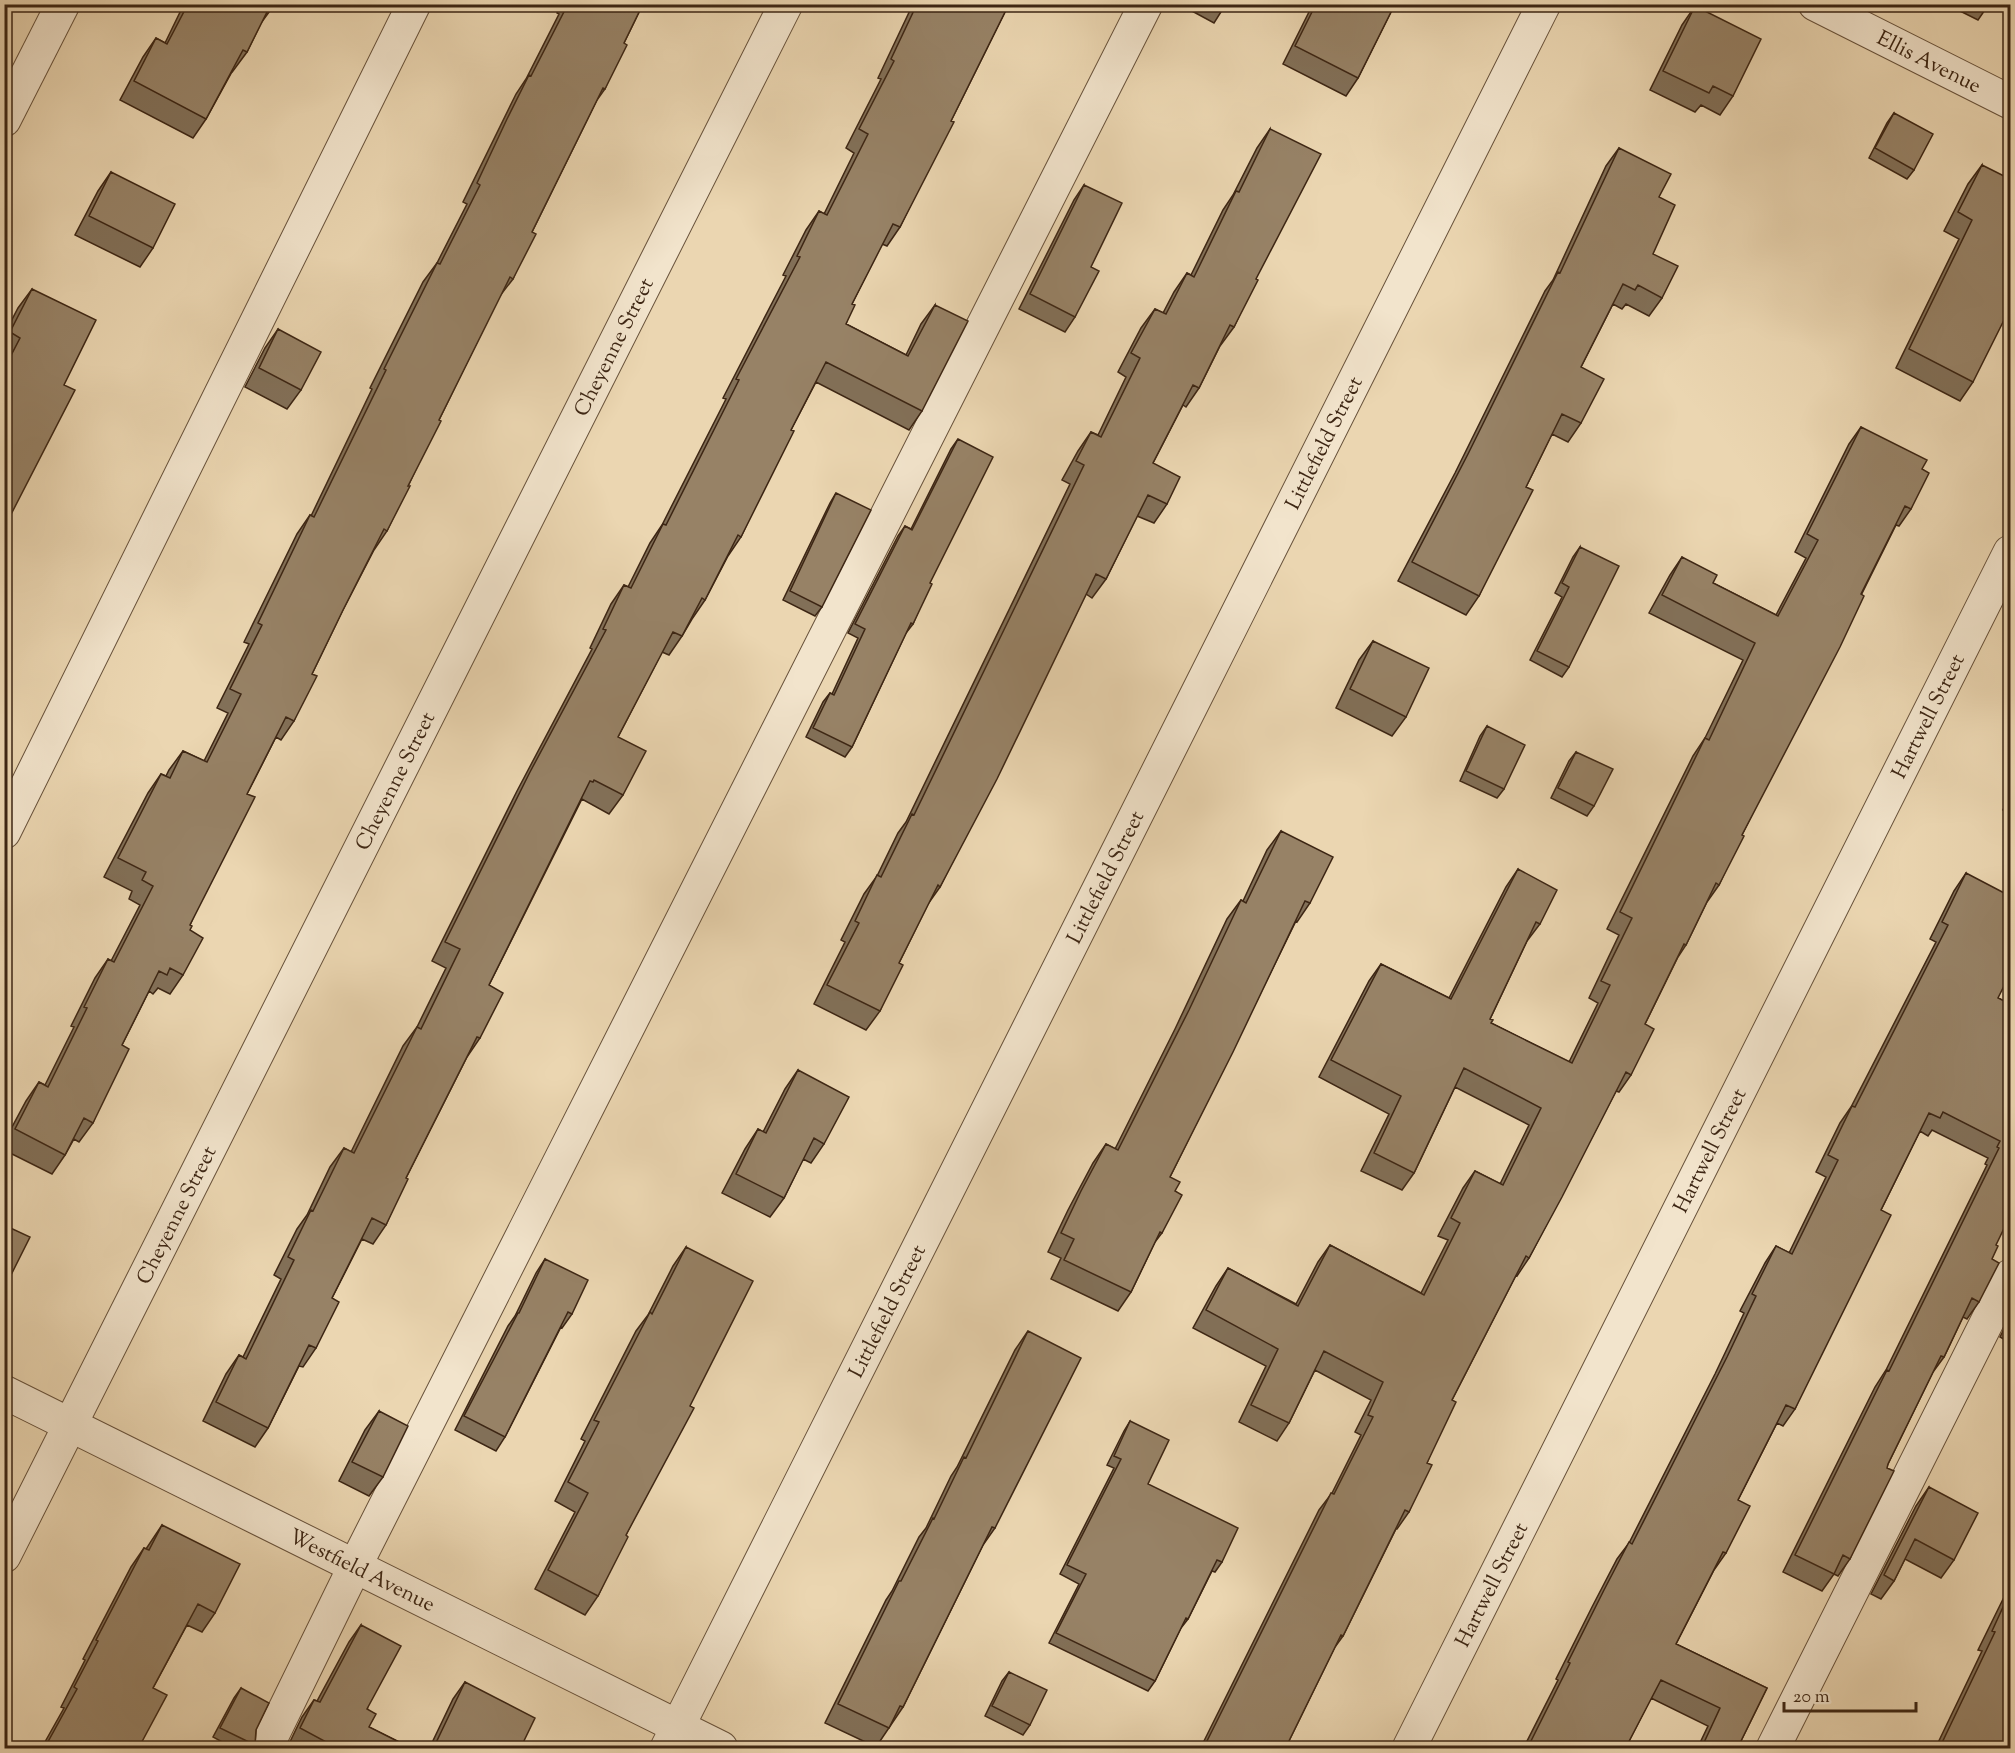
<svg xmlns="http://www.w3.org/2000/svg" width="2015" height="1753" font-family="'Sorts Mill Goudy',serif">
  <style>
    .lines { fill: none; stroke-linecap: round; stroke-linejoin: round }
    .minor-casing { stroke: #68523b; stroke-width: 35 }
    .minor { stroke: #f2e4cc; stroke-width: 33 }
    .wall { fill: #827058; stroke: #3d2614; stroke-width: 1.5 }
    .building { fill: #978266; stroke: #3d2614; stroke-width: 1.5 }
    .labels { text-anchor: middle; stroke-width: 4.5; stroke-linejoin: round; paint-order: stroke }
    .street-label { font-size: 21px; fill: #3d2614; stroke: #f2e4cc }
  </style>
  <rect width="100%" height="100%" fill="#ebd6b1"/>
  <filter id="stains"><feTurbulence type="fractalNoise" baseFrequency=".00333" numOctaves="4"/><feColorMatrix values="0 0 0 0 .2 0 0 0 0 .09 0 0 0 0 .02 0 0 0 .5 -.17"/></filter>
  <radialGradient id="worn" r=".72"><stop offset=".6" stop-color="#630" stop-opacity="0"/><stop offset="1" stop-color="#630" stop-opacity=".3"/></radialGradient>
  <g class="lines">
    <!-- minor casing -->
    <g class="minor-casing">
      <g id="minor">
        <path id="s1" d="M1815 4 2010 102"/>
        <path d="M4 120 63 4"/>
        <path d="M4 832 414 4"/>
        <path id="s2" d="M4 1392 721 1748"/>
        <path id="s3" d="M4 1556 786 4"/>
        <path d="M266 1748 355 1566 1146 4"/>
        <path id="s4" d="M667 1748 1544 4"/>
        <path id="s5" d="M1409 1748 2010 552"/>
        <path d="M1773 1748 2010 1276"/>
      </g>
    </g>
    <!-- minor -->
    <use href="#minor" class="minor"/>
  </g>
  <!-- wall -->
  <path class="wall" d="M184 4H275L261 23 247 52 233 71V70L206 119 193 138 120 100 143 57 156 38 165 43Z
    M561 4H643L624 43 605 89 597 100 532 232 513 279 499 297 439 420 387 531 374 550 343 610 312 674 294 721 281 740 276 737 247 794 190 925 183 975 170 994 158 988 153 994 149 991 122 1045 93 1123 79 1142 74 1139 65 1155 52 1174 4 1150V1142L26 1101 39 1082 45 1085 74 1027 71 1026 95 978 108 959 111 961 140 905 129 899 132 891 104 877 148 793 161 774 166 776 169 770 183 751 204 761 228 713 217 708 249 644 244 642 297 534 310 515 311 516 372 389 370 388 423 282 437 263 467 204 463 202 516 94 526 79 559 14 557 13Z
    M913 4H1009L951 121 900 227 887 246 882 244 852 304 846 324 906 355 921 324 935 305 922 411 909 430 816 382 791 430 741 537 728 556 705 600 692 619 682 636 669 655 662 652 618 737 623 795 609 814 582 799 489 985 480 1038 467 1057 406 1178 386 1225 373 1244 362 1239 332 1298 316 1348 303 1367 299 1366 268 1428 255 1447 203 1421 226 1374 239 1355 243 1357 281 1279 274 1275 297 1229 307 1215 330 1167 344 1148 351 1152 403 1046 417 1027 446 968 432 961 517 791 592 649 590 648 611 604 624 585 628 587 650 543 662 525 726 399 723 398 786 276 783 275 806 230 819 211 824 214 854 153 846 148 881 79 878 78Z
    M1179 4H1226L1214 23Z
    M1313 4H1395L1358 78 1346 96 1283 64Z
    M1946 4H1989L1978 20Z
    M1695 6 1733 96 1720 115 1701 105 1695 112 1650 90 1682 25Z
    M1894 113 1914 170 1907 179 1869 158 1887 123Z
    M1270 129 1256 279 1234 327 1220 346 1199 388 1186 407 1183 405 1153 463 1167 504 1154 523 1137 516 1106 579 1092 598 1086 594 940 887 928 904 899 963 880 1011 866 1030 814 1004 845 942 841 940 864 894 877 876 898 833 906 822 1070 484 1062 480 1078 451 1091 432 1098 435 1126 377 1118 372 1141 328 1155 309 1163 313 1174 292 1187 273 1191 275 1223 210 1233 195 1257 148Z
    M1619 148 1659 197 1653 254 1662 298 1649 316 1626 304 1622 309 1613 304 1581 367V423L1568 442 1552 434 1526 487 1479 596 1466 615 1398 581 1455 473 1545 291 1553 280 1606 166Z
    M1982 165 1973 382 1960 401 1896 368 1959 239 1944 231 1968 184Z
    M111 172 153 248 140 267 75 235 98 191Z
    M1084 185 1091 267 1075 317 1065 332 1019 309 1074 200Z
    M32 289 64 385 4 528V362L7 357 4 355V335L18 308Z
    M278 329 301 390 287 409 245 387 265 348Z
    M1861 427 1922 469 1911 509 1899 526 1896 525 1742 835 1719 885 1707 902 1686 945 1678 957 1645 1024 1631 1075 1619 1092 1616 1091 1529 1258 1517 1276 1516 1275 1452 1400 1427 1463 1409 1512 1397 1529H1396L1343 1636 1335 1647 1285 1749H1200L1319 1510 1332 1493 1361 1435 1355 1432 1371 1400 1315 1370 1289 1423 1277 1441 1239 1422 1266 1366 1193 1328 1216 1286 1228 1268 1296 1304 1318 1262 1330 1245 1421 1293 1448 1240 1438 1236 1463 1188 1475 1171 1500 1184 1529 1125 1455 1087 1414 1173 1402 1190 1361 1171 1389 1114 1319 1077 1369 981 1381 964 1449 998 1506 887 1518 869 1540 924 1527 941 1490 1019 1491 1023 1569 1062 1598 1003 1589 998 1619 935 1607 929 1693 756 1705 738 1743 660 1649 613 1670 575 1682 557 1713 583 1776 615 1806 558 1795 552 1849 444Z
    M958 439 930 583 913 624 906 633 852 747 845 757 806 737 823 702 830 693 832 694 858 638 848 633 898 536 905 526 911 529 951 449Z
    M836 493 822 607 815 616 783 600 830 503Z
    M1580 547 1569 667 1562 677 1530 660 1562 597 1555 593 1573 557Z
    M1373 641 1406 717 1392 736 1336 708 1359 660Z
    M1487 726 1504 789 1497 798 1460 781 1480 736Z
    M1576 752 1594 806 1587 816 1551 798 1569 761Z
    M2010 794V814L2003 810Z
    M1281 831 1310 903 1297 922 1296 921 1170 1177 1175 1191 1162 1233 1155 1242 1131 1292 1118 1311 1051 1279 1061 1258 1048 1252 1068 1210 1093 1163 1106 1144 1115 1149 1175 1029 1227 919 1241 900 1243 901 1267 850Z
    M1966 873 1998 998 2010 1004 1996 1245 1979 1302 1967 1319 1963 1317 1944 1357 1933 1372 1888 1464 1850 1559 1838 1576 1834 1574 1822 1591 1783 1572 1875 1387 1886 1370 1987 1165 1985 1164 1988 1158 1932 1130 1928 1136 1920 1131 1881 1210 1795 1409 1783 1426 1777 1423 1738 1500 1726 1553 1714 1570 1676 1644 1767 1688 1737 1749H1697L1708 1726 1651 1698 1625 1749H1523L1558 1680 1556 1679 1592 1607 1617 1559 1629 1543 1715 1374 1744 1313 1740 1311 1765 1263 1776 1246 1789 1253 1826 1177 1816 1172 1840 1123 1851 1107 1936 942 1930 939 1954 891Z
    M798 1070 824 1144 811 1163 803 1159 784 1198 770 1217 722 1193 745 1149 758 1129 763 1132 785 1089Z
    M686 1247 690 1406 626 1535 598 1596 585 1615 535 1589 575 1512 555 1501 585 1441 581 1439 636 1331 648 1315 673 1266Z
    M545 1259 572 1314 562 1328 561 1327 505 1437 496 1451 455 1430 508 1326 515 1316 536 1273Z
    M2010 1317V1343L2000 1337Z
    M1028 1331 995 1528 983 1545 903 1707 876 1747 825 1723 886 1600 892 1591 919 1537 926 1528 951 1476 957 1467 1015 1350Z
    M379 1411 383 1477 369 1496 339 1481 365 1430Z
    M1130 1421 1148 1484 1222 1562 1215 1572 1212 1571 1188 1619 1181 1628 1155 1681 1148 1691 1049 1643 1079 1584 1060 1574 1114 1468 1107 1465 1124 1431Z
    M1929 1487 1954 1560 1941 1578 1905 1559 1894 1581 1881 1599 1871 1594 1916 1506Z
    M162 1525 215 1613 202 1632 187 1625 153 1688 138 1749H41L64 1708 61 1707 85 1660 83 1659 131 1567 144 1548 146 1549Z
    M2010 1585V1745L2009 1749H1935L1982 1651 1978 1650 2007 1591Z
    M361 1625 369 1727 413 1749H293L288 1746 302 1717 314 1700 317 1701 349 1642Z
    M1009 1672 1030 1725 1023 1735 985 1716 1002 1681Z
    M465 1682 520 1749H429L453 1699Z
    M241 1688 256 1730 255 1745 253 1749H235L213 1737 234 1698Z"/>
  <!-- building -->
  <path class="building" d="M188 4H271L247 52 243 50 206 119 134 81 156 38 167 44Z
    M568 4H643L624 43 627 45 605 89 603 88 532 232 536 234 513 279 510 277 439 420 441 421 408 486H410L387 531 384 529 343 610 312 674 317 676 294 721 286 717 247 794 255 797 190 925 192 926 190 930 203 938 183 975 170 968 167 975 159 971 122 1045 129 1049 93 1123 84 1118 65 1155 15 1129 39 1082 48 1087 87 1008 84 1007 108 959 114 962 153 886 142 880 146 872 118 858 161 774 170 778 183 751 207 762 241 694 230 689 262 625 258 623 310 515 314 517 386 370 384 369 437 263 440 264 480 185 477 183 507 119 529 75 531 76Z
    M917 4H1009L951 121 954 122 900 227 893 224 852 304 855 305 846 324 908 356 935 305 968 321 922 411 826 362 791 430 794 431 741 537 738 535 705 600 702 598 682 636 673 632 618 737 646 751 623 795 594 780 593 782 590 781 489 985 503 993 480 1038 477 1037 406 1178 408 1179 386 1225 372 1218 332 1298 339 1302 316 1348 309 1345 268 1428 216 1402 239 1355 246 1359 294 1260 288 1257 311 1210 313 1211 344 1148 354 1153 417 1027 421 1029 460 949 445 942 530 772 606 630 603 629 624 585 631 588 663 524 666 525 739 380 736 379 800 257 797 256 819 211 827 215 868 134 859 129 894 61 891 59Z
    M1214 4H1226L1223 9Z
    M1316 4H1395L1358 78 1295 46Z
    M1695 6 1761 39 1733 96 1713 86 1709 93 1663 71Z
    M1894 113 1933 134 1914 170 1875 148Z
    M1270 129 1321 154 1256 279 1258 280 1234 327 1230 325 1199 388 1193 385 1153 463 1180 477 1167 504 1148 495 1106 579 1096 574 997 779 940 887 938 885 899 963 903 965 880 1011 827 985 859 923 855 921 877 875 881 877 912 814 914 815 1084 465 1076 461 1091 432 1101 437 1140 358 1131 353 1155 309 1166 314 1187 273 1194 277 1236 191 1239 192Z
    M1619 148 1671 174 1659 197 1675 205 1653 254 1678 266 1662 298 1638 285 1635 290 1623 284 1581 367 1604 379 1581 423 1562 414 1526 487 1533 490 1479 596 1412 562 1468 454 1558 272 1560 273Z
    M1982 165 2010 179V308L1973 382 1909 349 1972 220 1958 212Z
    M111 172 175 204 153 248 89 216Z
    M1084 185 1122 203 1091 267 1099 271 1075 317 1030 294Z
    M32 289 96 320 64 385 75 390 4 528V369L20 338 10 332Z
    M278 329 321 352 301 390 259 368Z
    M1861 427 1927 460 1922 469 1929 473 1911 509 1905 506 1861 594 1864 596 1840 647 1742 835 1744 836 1719 885 1716 883 1686 945 1684 944 1645 1024 1654 1029 1631 1075 1626 1072 1562 1197 1529 1258 1526 1256 1452 1400 1456 1402 1427 1463 1432 1465 1409 1512 1405 1510 1343 1636 1341 1635 1285 1749H1203L1331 1493 1334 1494 1373 1417 1368 1415 1383 1382 1324 1351 1289 1423 1251 1405 1278 1349 1206 1310 1228 1268 1298 1306 1330 1245 1424 1295 1460 1223 1451 1218 1475 1171 1503 1185 1541 1108 1464 1068 1414 1173 1374 1153 1401 1096 1331 1060 1381 964 1451 999 1518 869 1557 890 1540 924 1536 922 1490 1019 1493 1020 1491 1023 1572 1063 1610 985 1601 981 1632 918 1620 912 1705 738 1709 740 1755 643 1662 595 1682 557 1717 575 1713 583 1778 616 1818 540 1807 534Z
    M958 439 993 457 930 583 932 584 913 624 911 623 852 747 813 728 830 693 834 695 865 629 855 624 905 526 912 530Z
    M836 493 871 510 822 607 790 591Z
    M1580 547 1619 566 1569 667 1537 651 1569 587 1562 583Z
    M1373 641 1429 668 1406 717 1350 689Z
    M1487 726 1525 745 1504 789 1466 771Z
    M1576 752 1613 769 1594 806 1558 788Z
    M4 761 10 763 4 776Z
    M1281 831 1333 857 1310 903 1305 901 1233 1052 1170 1177 1180 1182 1175 1191 1182 1195 1162 1233 1160 1232 1131 1292 1064 1260 1074 1239 1061 1233 1081 1191 1106 1144 1118 1150 1189 1010 1241 900 1246 903Z
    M1966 873 2010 896V974L1998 998 2010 1004V1216L1996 1245 1998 1246 1992 1259 1999 1263 1979 1302 1972 1298 1944 1357 1941 1356 1888 1464 1887 1468 1894 1471 1850 1559 1843 1555 1834 1574 1795 1555 1887 1370 1889 1371 1999 1148 1997 1147 2000 1141 1943 1112 1940 1118 1929 1113 1881 1210 1891 1215 1795 1409 1786 1405 1738 1500 1750 1506 1726 1553 1723 1552 1676 1644 1767 1688 1737 1749H1701L1720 1708 1661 1680 1625 1749H1527L1570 1663 1568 1662 1604 1590 1629 1542 1632 1544 1727 1357 1756 1296 1752 1294 1776 1246 1792 1254 1838 1160 1828 1155 1852 1106 1855 1107 1948 925 1942 922Z
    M798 1070 849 1097 824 1144 814 1138 784 1198 736 1174 758 1129 766 1133Z
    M4 1225 30 1237 7 1283 4 1282Z
    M686 1247 753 1281 690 1406 694 1408 626 1535 628 1537 598 1596 548 1570 588 1493 568 1482 599 1422 594 1420 650 1312 652 1314Z
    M545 1259 588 1280 572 1314 568 1312 505 1437 464 1416 518 1313H519Z
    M1028 1331 1081 1358 995 1528 992 1527 903 1707 900 1706 889 1728 838 1704 899 1581H901L933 1518 934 1519 964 1457 966 1458Z
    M379 1411 408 1426 383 1477 352 1462Z
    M1130 1421 1169 1440 1148 1484 1238 1528 1222 1562 1217 1560 1188 1619 1186 1618 1155 1681 1056 1633 1086 1574 1067 1565 1121 1459 1114 1456Z
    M1929 1487 1978 1513 1954 1560 1915 1539 1894 1581 1884 1575Z
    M162 1525 240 1564 215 1613 198 1604 153 1688 167 1695 138 1749H44L77 1689 74 1687 98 1641 96 1640 144 1548 149 1550Z
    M2010 1592V1745L2009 1749H1939L1995 1632 1992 1631Z
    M361 1625 401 1646 367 1709 376 1714 369 1727 413 1749H339L300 1728 314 1700 320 1702Z
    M1009 1672 1047 1690 1030 1725 992 1706Z
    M465 1682 535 1718 520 1749H433Z
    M241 1688 269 1703 256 1730 255 1745 220 1728Z"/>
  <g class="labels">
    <!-- street labels -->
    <g class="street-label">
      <text dy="7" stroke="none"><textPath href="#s1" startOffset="128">Ellis Avenue</textPath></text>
      <text dy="7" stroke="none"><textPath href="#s3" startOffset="1354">Cheyenne Street</textPath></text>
      <text dy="7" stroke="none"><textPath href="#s4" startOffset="1461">Littlefield Street</textPath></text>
      <text dy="7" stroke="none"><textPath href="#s5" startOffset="1155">Hartwell Street</textPath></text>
      <text dy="7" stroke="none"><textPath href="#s3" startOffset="868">Cheyenne Street</textPath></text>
      <text dy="7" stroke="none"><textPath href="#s4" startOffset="975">Littlefield Street</textPath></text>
      <text dy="7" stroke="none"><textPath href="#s5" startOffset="669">Hartwell Street</textPath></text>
      <text dy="7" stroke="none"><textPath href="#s3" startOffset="382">Cheyenne Street</textPath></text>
      <text dy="7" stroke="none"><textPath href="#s4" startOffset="489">Littlefield Street</textPath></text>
      <text dy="7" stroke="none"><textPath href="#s2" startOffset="400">Westfield Avenue</textPath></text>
      <text dy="7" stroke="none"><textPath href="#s5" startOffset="183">Hartwell Street</textPath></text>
    </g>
  </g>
  <!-- margin -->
  <rect width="2015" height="1753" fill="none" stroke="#ebd6b1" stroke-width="24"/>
  <rect x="6" y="6" width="2003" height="1741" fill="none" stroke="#3d2614" stroke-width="3"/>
  <rect x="12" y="12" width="1991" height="1729" fill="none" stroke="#3d2614" stroke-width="1.5"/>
  <!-- scale -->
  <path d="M1784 1702v9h132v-9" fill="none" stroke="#3d2614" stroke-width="3"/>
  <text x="1793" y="1702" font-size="18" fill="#3d2614" stroke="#f2e4cc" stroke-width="4.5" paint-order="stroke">20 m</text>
  <rect width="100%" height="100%" filter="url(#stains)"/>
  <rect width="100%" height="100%" fill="url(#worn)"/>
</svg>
